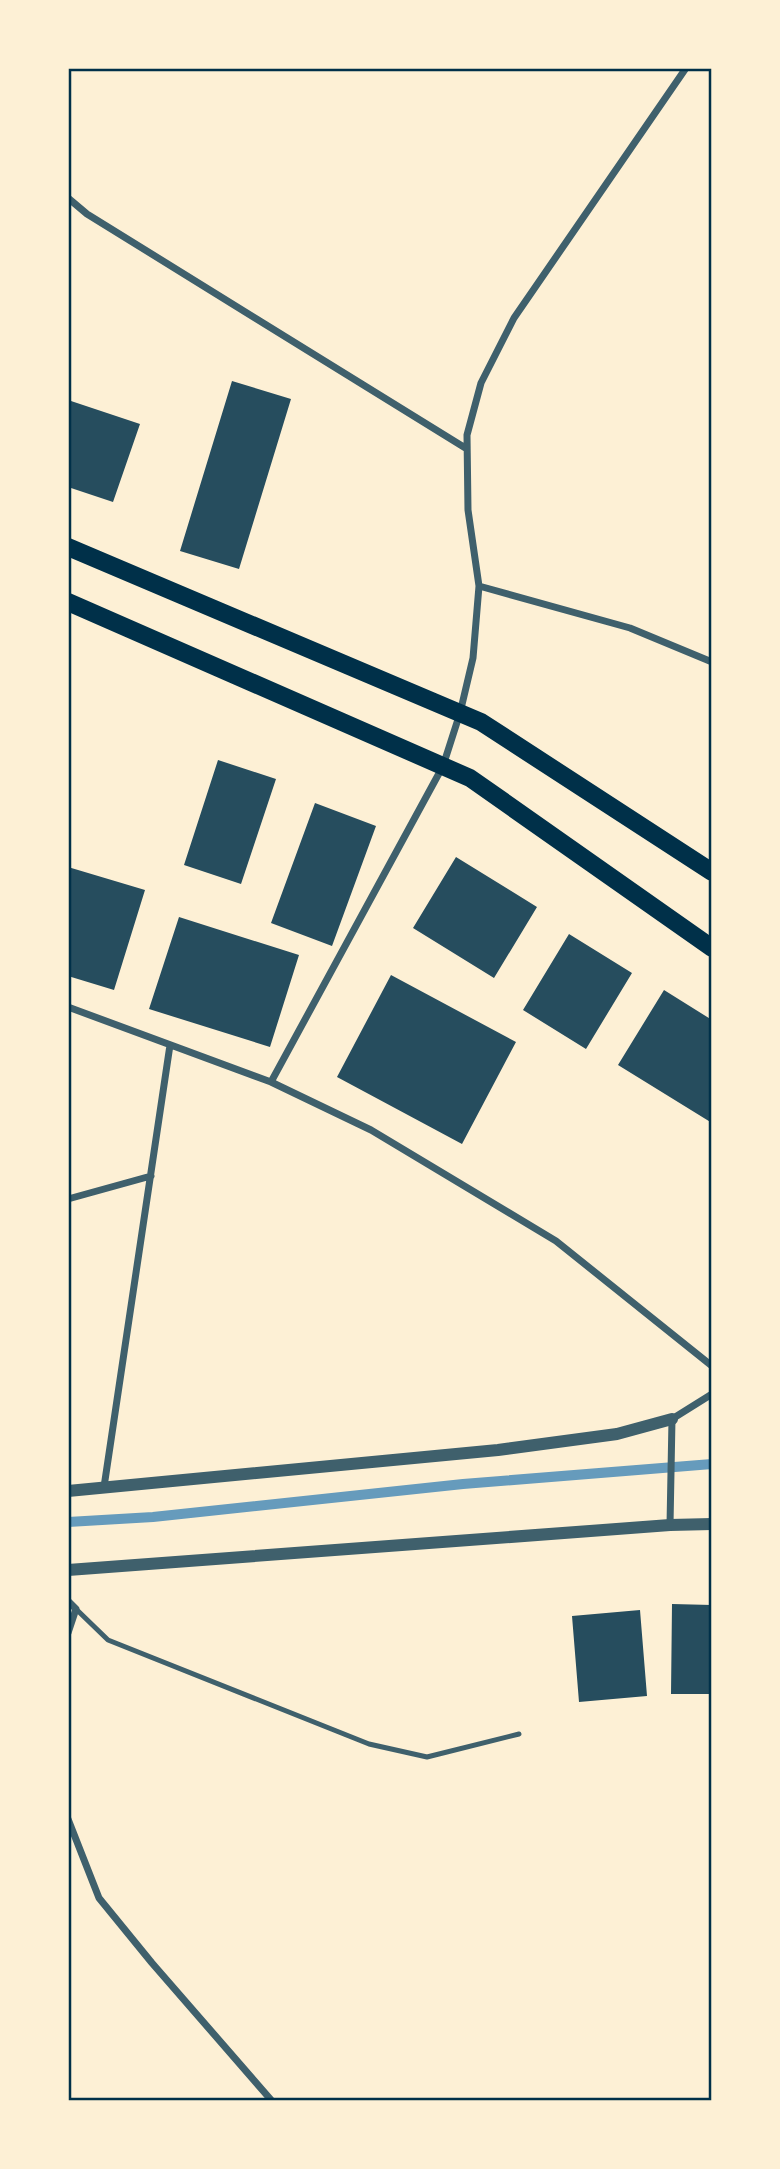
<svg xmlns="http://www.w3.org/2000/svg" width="780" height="2169" font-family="Georgia,serif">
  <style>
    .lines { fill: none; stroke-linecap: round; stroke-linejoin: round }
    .stream { stroke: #669bbc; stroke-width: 10 }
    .building { fill: #264d5e }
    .service { stroke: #3f606c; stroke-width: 5 }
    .minor { stroke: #3f606c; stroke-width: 7 }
    .tertiary { stroke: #3f606c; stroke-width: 12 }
    .primary { stroke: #003049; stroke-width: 18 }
    .neatline { fill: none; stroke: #003049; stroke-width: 2.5 }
  </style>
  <rect width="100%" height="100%" fill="#fdf0d5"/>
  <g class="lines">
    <!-- stream -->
    <path class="stream" d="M68 1522 153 1517 463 1484 712 1464"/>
  </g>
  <!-- building -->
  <path class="building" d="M232 381 291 399 239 569 180 551Z
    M68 400 140 424 113 502 68 487Z
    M218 760 276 779 241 884 184 865Z
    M315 803 376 826 332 946 271 923Z
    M456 857 537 907 494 978 413 928Z
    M68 867 145 890 114 990 68 976Z
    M179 917 299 955 270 1047 149 1009Z
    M569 934 632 973 586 1049 523 1010Z
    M391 975 516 1042 462 1144 337 1077Z
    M664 990 712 1020V1123L618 1065Z
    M672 1604 712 1605V1694H671Z
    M640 1610 647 1696 579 1702 572 1616Z"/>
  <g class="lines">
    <!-- service -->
    <path class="service" d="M76 1609 108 1640 369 1744 427 1757 519 1734"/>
    <!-- minor -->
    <path class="minor" d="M68 198 87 214 467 449
      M479 586 630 628 712 662
      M68 1007 271 1082 371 1130 556 1241 712 1366
      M271 1082 443 766 460 713 473 658 479 586 468 510 467 435 481 383 514 318 686 68
      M68 1199 151 1176
      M104 1487 170 1045
      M670 1525 672 1419 712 1394
      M68 1601 76 1609 68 1633
      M68 1819 99 1898 152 1963 272 2101"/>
    <!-- tertiary -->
    <path class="tertiary" d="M68 1491 498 1450 617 1434 672 1419
      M68 1570 670 1525 712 1524"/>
    <!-- primary -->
    <path class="primary" d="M68 547 481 722 712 872
      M68 602 470 778 712 948"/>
  </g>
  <!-- border -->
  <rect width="780" height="2169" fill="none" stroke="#fdf0d5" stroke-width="140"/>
  <rect x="70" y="70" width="640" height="2029" class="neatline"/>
</svg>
